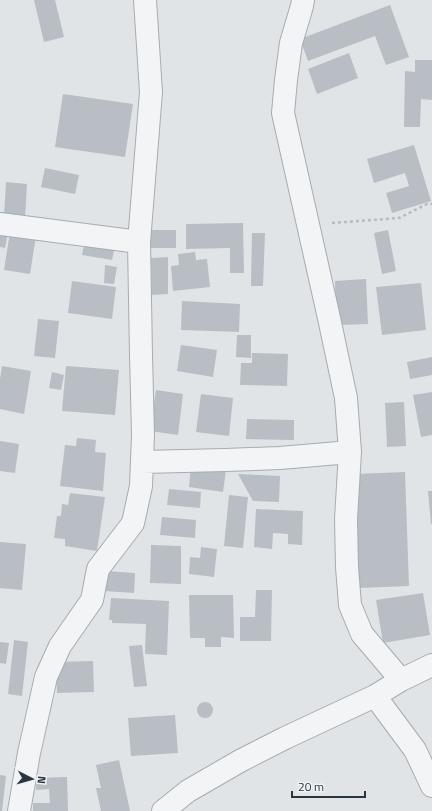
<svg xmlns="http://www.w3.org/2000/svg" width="432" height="811" font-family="'Titillium Web',sans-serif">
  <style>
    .building { fill: #b8bec4 }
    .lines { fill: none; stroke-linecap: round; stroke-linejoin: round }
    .minor-casing { stroke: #a6acb1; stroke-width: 24 }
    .path { stroke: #b6bbbe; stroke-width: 2.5; stroke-dasharray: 3 3; stroke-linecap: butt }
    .minor { stroke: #f2f4f6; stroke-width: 22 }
  </style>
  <rect width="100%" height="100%" fill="#e0e4e7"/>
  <!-- building -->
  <path class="building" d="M34 0H55L64 37 44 42Z
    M390 5 409 57 386 65 375 36 308 61 300 39Z
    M349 53 358 78 317 94 308 69Z
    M415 60H432V100L421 99 420 127H404L405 71 415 72Z
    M63 94 133 104 125 157 55 147Z
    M414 145 431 201 392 213 386 193 409 186 405 173 374 183 367 159Z
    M45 168 79 175 75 194 41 187Z
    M6 182 27 184 25 218 4 216Z
    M243 223 244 273H230V248L186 249V224Z
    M151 230H176V248H151Z
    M388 230 396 271 382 274 374 233Z
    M0 231 8 232 5 248 0 247Z
    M10 232 36 236 30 274 4 270Z
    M252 233H265L263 286H251Z
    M85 240 115 246 112 260 82 255Z
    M195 252 196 260 207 259 210 287 173 291 171 266 179 265 178 254Z
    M168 257V294L152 295 151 258Z
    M105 265 117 267 114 284 104 283Z
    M366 279 368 324 336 325 335 281Z
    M72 281 116 287 112 319 68 313Z
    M421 283 426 330 382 335 376 287Z
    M182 301 240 304 239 332 181 330Z
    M38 319 59 321 55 358 34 356Z
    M237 335H251V358L236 357Z
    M181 345 217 350 213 377 177 371Z
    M252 353 288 354 287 386 240 385 241 363H252Z
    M432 357V375L410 379 407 362Z
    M2 366 31 371 24 414 0 409V379Z
    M66 366 119 370 115 415 62 411Z
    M52 372 64 375 61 390 49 388Z
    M156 390 183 394 178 435 150 431Z
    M432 392V435L421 437 413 395Z
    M201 394 233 398 229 436 196 432Z
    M404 402 406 446 387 447 385 403Z
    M247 419 294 420V440L246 439Z
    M77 438 96 440 95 452 106 453 103 491 60 486 65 445 76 446Z
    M0 441 19 444 15 473 0 471Z
    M191 466 226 470 223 492 189 487Z
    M405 472 409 586 359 588 356 474Z
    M238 474 280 476 279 502 253 501Z
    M169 489 201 492 200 508 167 505Z
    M428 491H432V524H431Z
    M70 493 105 497 97 551 65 546V539L54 538 57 516H61L62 504 68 505Z
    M229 495 248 497 243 548 224 546Z
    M256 509 303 511 302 545 288 544V534L273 533 272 549 254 547Z
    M162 517 196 520 195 538 160 535Z
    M0 542 26 544 22 590 0 588Z
    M151 545 181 546V584L150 583Z
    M201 547 217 549 214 577 189 574 190 557 200 558Z
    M106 571 135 573 134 593 104 591Z
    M256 590H272L271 641H240V617H255Z
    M423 593 430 635 383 643 376 600Z
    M189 595H233L234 638 221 637V647H205V638H190Z
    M111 598 169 601 167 655 145 654 146 624 112 623V620H109Z
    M14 640 28 642 22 696 8 694Z
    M0 642 9 643 6 664 0 663Z
    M142 645 147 686 134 687 129 646Z
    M93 661 94 692 57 693 56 662Z
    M197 710a8 8 0 1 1 16 0a8 8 0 1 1-16 0Z
    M175 715 178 753 131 756 128 718Z
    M119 760 130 811H101L96 788H101L96 765Z
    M0 775 6 776 2 811H0Z
    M67 777 68 811H33V803H50L49 789 36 790V778Z"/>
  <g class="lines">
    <!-- minor casing -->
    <g class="minor-casing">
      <path id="minor" d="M303 0 302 6 291 43 286 80 283 113 329 318 346 398 350 452 346 519 347 567 350 605 362 634 401 680
        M0 224 139 242
        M142 462 225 460 280 458 350 452
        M375 696 415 750 432 786
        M19 811 29 753 46 677 60 646 92 600 98 569 133 523 141 486 143 435 141 355 139 242 151 92 145 0
        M163 811 188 791 240 761 285 738 375 696 401 680 432 665"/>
    </g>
    <!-- path -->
    <path class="path" d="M332 223 399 218 427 204H432"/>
    <!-- minor -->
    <use href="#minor" class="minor"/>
  </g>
  <!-- north arrow -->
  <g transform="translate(32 779) rotate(96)" stroke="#eff3f5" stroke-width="3" paint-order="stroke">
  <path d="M0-3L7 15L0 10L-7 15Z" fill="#2a353d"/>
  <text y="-6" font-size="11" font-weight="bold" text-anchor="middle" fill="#2a353d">N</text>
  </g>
  <!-- scale -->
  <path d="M292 791v6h73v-6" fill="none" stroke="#2a353d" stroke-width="2"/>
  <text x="298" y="791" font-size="12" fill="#2a353d" stroke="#eff3f5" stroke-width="3" paint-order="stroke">20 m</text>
</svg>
